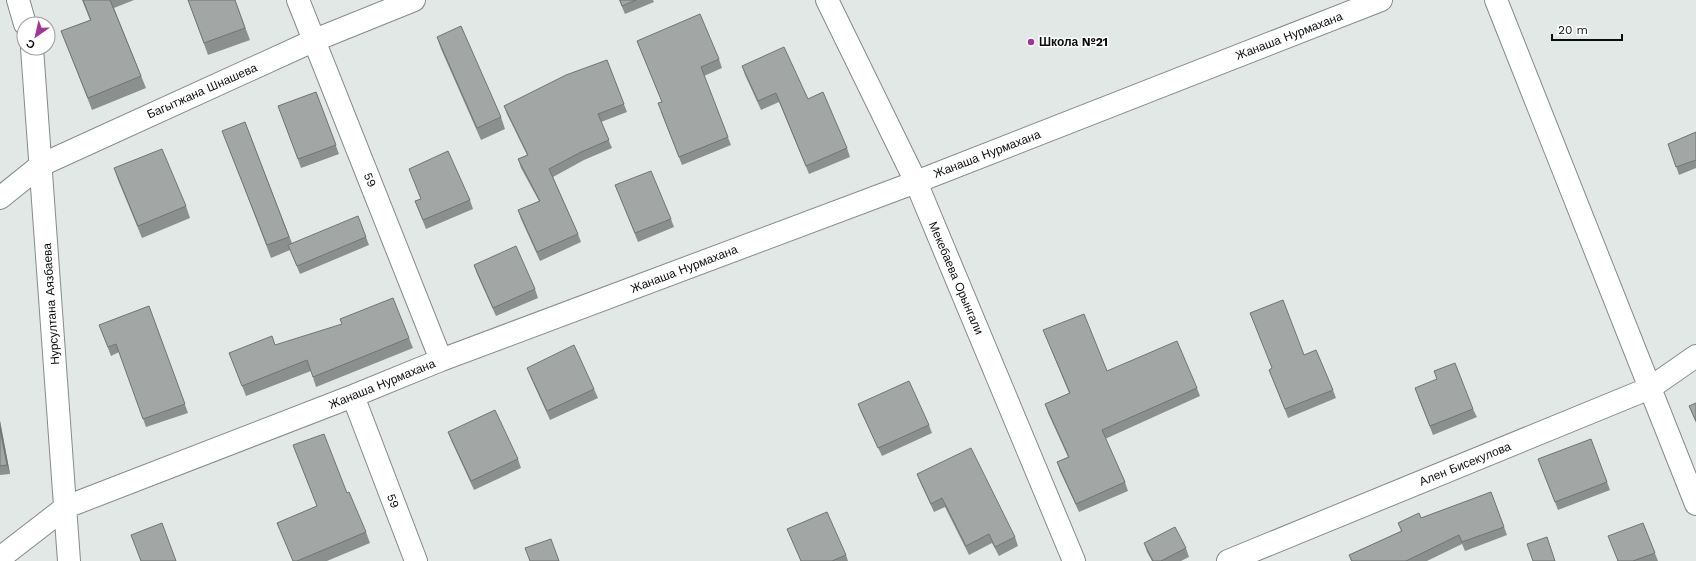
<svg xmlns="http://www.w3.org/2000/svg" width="1696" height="561" font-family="'Work Sans',sans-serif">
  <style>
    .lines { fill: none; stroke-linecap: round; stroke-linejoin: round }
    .minor-casing { stroke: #858a89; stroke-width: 24 }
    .minor { stroke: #fff; stroke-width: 22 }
    .wall { fill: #8b908f }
    .shaded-wall { fill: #717574 }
    .building { fill: #a2a7a6; stroke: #717574 }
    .poi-dot { fill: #a13696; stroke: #fff; stroke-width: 1.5 }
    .labels { text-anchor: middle; stroke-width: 3; stroke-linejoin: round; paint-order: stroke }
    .street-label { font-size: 12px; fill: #0b0d0c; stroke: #fff }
    .poi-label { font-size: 12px; font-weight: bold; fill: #0b0d0c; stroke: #fff; text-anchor: start }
  </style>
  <rect width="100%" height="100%" fill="#e2e8e6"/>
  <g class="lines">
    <!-- minor casing -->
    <g class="minor-casing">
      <path id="minor" d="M18 0 25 24
        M298 0 441 360
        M827 0 916 182 1074 561
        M1496 0 1696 504
        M32 48 69 561
        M0 198 41 165 315 40 414 0
        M353 396 416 561
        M0 558 66 507 353 396 441 360 916 182 1381 0
        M1228 561 1650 388 1696 356"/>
    </g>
    <!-- minor -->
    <use href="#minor" class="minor"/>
  </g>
  <!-- wall -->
  <path class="wall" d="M82 0H134L114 8 146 88 92 110 61 31 90 20Z
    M188 0H235L250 40 208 55Z
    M619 0H653L654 2 625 14Z
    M437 37 501 117 505 129 481 140 441 49Z
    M637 41 719 59 722 68 704 76 731 145 682 165 661 112 662 102Z
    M607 60 627 112 601 122 612 148 584 160 553 177 578 234 581 242 540 261 521 219 518 210 539 201 521 168 518 159 527 155 507 114 504 106Z
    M742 66 808 99 847 148 850 157 809 174 779 102 761 110 745 75Z
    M316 92 339 154 301 168 278 106Z
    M245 122 292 243 366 237 369 245 300 274 290 250 271 258 227 143Z
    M1696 132V168L1679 175 1668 144Z
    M114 168 186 206 190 218 142 238 118 180Z
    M409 169 470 200 473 209 426 229 415 201 421 199Z
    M615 185 671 219 674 227 638 242Z
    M474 265 535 289 538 298 496 316 477 274Z
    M149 306 188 413 146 427 119 352 111 356 99 325Z
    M1043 330 1107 371 1197 388 1200 396 1105 439 1125 482 1128 491 1079 512 1060 471 1057 462 1068 457 1048 413 1045 404 1069 393Z
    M409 338 413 348 316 387 311 371 246 396 229 353 275 345Z
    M1304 355 1333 390 1336 398 1288 418 1269 370Z
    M527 368 594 389 598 398 550 420 530 376Z
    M1418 397 1473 409 1477 417 1433 435Z
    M1696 403V423L1689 406Z
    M858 404 929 425 932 433 882 456 861 412Z
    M0 421 10 474 0 475Z
    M448 432 518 459 521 468 474 490 451 440Z
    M1591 439 1610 490 1558 510 1538 459Z
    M293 445 347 493 366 532 370 543 327 561H293L277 523 317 506Z
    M917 474 1015 537 1018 546 999 556 992 543 969 555 945 507 934 512 920 482Z
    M1491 492 1507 535 1465 551 1462 544 1427 561H1351L1349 555 1401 531 1398 523 1421 518Z
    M1643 523 1658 561H1617Z
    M787 529 846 555 848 561H801Z
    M1144 543 1186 548 1189 557 1181 561H1152L1147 552Z"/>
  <!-- shaded-wall -->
  <path class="shaded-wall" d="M0 421 10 474 7 465 0 429Z"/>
  <!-- building -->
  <path class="building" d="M83 0H110L141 76 88 98 61 31 91 20Z
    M188 0H235L245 28 204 43Z
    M620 0H636L622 6Z
    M700 14 719 59 701 67 728 137 679 157 658 103 662 102 637 41Z
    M461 26 501 117 477 128 437 37Z
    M784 47 808 99 823 92 847 148 806 166 776 93 758 101 742 66Z
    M607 60 624 104 598 114 609 140 581 152 549 169 578 234 537 252 518 210 540 201 518 159 528 155 504 106 566 75Z
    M316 92 336 145 298 159 278 106Z
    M245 122 289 237 267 245 222 131Z
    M1696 132V160L1676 167 1668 144Z
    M162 149 186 206 138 226 114 168Z
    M448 151 470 200 423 220 415 201 421 199 409 169Z
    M651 171 671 219 635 233 615 185Z
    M358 216 366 237 297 266 288 245Z
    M516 246 535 289 493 308 474 265Z
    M393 298 409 338 313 377 307 360 242 386 229 353 272 336 275 345 342 324 340 319Z
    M1283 300 1304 355 1316 350 1333 390 1285 409 1269 370 1272 368 1250 313Z
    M149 306 185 404 143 419 116 344 108 347 99 325Z
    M1084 314 1107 371 1177 341 1197 388 1102 430 1125 482 1076 504 1057 462 1069 457 1045 404 1070 393 1043 330Z
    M574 345 594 389 547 411 527 368Z
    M1455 363 1473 409 1430 426 1415 388 1437 379 1434 371Z
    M909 381 929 425 878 448 858 404Z
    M1696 403V421L1689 406Z
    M495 410 518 459 471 481 448 432Z
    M0 429 7 465 0 466Z
    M324 434 347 493 349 492 366 532 297 561H293L277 523 317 506 293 445Z
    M1591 439 1607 482 1555 502 1538 459Z
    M971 448 1015 537 995 547 989 534 966 546 942 498 931 504 917 474Z
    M1491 492 1504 527 1462 542 1459 535 1406 561H1352L1349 555 1402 531 1398 523 1419 513 1421 518Z
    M827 512 846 555 832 561H801L787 529Z
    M162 523 176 561H141L131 535Z
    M1643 523 1655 553 1633 561H1618L1608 536Z
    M1175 527 1186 548 1161 561H1153L1144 543Z
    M1547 537 1555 561H1533L1527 544Z
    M551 539 559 561H530L525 548Z"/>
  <!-- markers -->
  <circle class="poi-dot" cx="1031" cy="42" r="4"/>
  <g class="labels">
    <!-- street labels -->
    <g class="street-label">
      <text transform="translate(1289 36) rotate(-21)" y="4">Жанаша Нурмахана</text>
      <text transform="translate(202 91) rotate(-24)" y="4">Багытжана Шнашева</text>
      <text transform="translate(987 154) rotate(-21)" y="4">Жанаша Нурмахана</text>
      <text transform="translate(370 180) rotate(68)" y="4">59</text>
      <text transform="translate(684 269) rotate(-21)" y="4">Жанаша Нурмахана</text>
      <text transform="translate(956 278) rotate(67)" y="4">Мекебаева Орынгали</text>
      <text transform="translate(51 304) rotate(-94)" y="4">Нурсултана Аязбаева</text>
      <text transform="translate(382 384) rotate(-22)" y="4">Жанаша Нурмахана</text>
      <text transform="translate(1465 464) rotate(-22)" y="4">Ален Бисекулова</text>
      <text transform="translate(393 501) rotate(69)" y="4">59</text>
    </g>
    <!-- poi labels -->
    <g class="poi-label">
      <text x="1039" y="46">Школа №21</text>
    </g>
  </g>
  <!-- north arrow -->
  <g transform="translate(36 36) rotate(214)"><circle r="19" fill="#ffffff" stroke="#9d9e9e"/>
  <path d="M0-3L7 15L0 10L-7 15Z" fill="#a13696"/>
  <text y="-6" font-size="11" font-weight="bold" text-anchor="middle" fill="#0b0d0c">С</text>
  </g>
  <!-- scale -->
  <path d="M1552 34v6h70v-6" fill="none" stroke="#0b0d0c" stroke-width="2"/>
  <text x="1558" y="34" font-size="12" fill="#0b0d0c" stroke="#ffffff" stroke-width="3" paint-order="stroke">20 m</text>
</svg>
